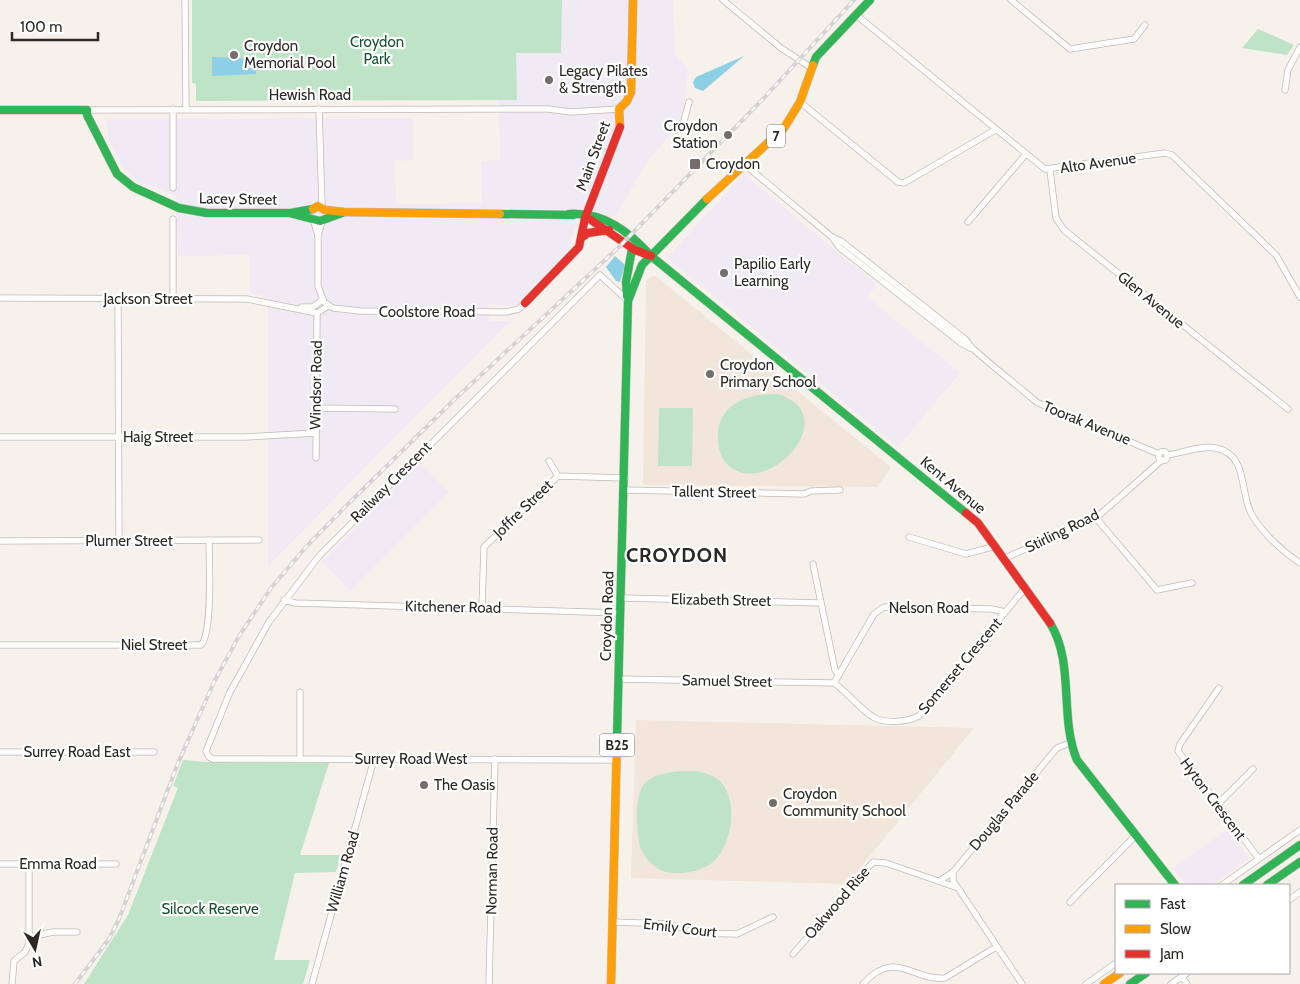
<svg xmlns="http://www.w3.org/2000/svg" width="1300" height="984" font-family="Cabin,sans-serif">
  <style>
    .commercial { fill: #f0eaf5 }
    .built { fill: #f2e6db }
    .green { fill: #bee3c7 }
    .water { fill: #8dcfe4 }
    .lines { fill: none; stroke-linecap: round; stroke-linejoin: round }
    .street-casing { stroke: #c0bbb7; stroke-width: 7 }
    .fast-casing { stroke: #c0bbb7; stroke-width: 9 }
    .slow-casing { stroke: #c0bbb7; stroke-width: 9 }
    .jam-casing { stroke: #c0bbb7; stroke-width: 9 }
    .street { stroke: #fefdfc; stroke-width: 5.5 }
    .fast { stroke: #30b455; stroke-width: 8 }
    .slow { stroke: #ff9f0a; stroke-width: 8 }
    .jam { stroke: #e5322d; stroke-width: 8 }
    .rail-casing { stroke: #d5d3d2; stroke-width: 4 }
    .rail { stroke: #fff; stroke-width: 2; stroke-dasharray: 5.5; stroke-linecap: butt }
    .poi-dot { fill: #736e6b; stroke: #fff; stroke-width: 2 }
    .labels { text-anchor: middle; stroke-width: 4.5; stroke-linejoin: round; paint-order: stroke }
    .shield { fill: #fff; stroke: #6b6866; stroke-width: 1 }
    .shield-label { font-size: 14px; font-weight: bold; fill: #2c2825 }
    .park-label { font-size: 15px; fill: #1a5131; stroke: #fff }
    .poi-label { font-size: 15px; fill: #2c2825; stroke: #fff; text-anchor: start }
    .street-label { font-size: 15px; fill: #2c2825; stroke: #fff }
    .district-label { font-size: 20px; font-weight: bold; letter-spacing: 1px; fill: #2c2825; stroke: #fff }
  </style>
  <rect width="100%" height="100%" fill="#f7f1ec"/>
  <!-- commercial -->
  <path class="commercial" d="M562 0H673L675 53 688 70 686 93 680 123 647 162 616 216H607L584 207 569 245 579 256 527 306 488 304 489 321H510L268 566V297L250 293 249 255 178 256 176 196 138 182 122 167 108 138 107 119 413 118V160L395 161 396 204 482 203 481 161 500 160 499 100H516V53H561Z
    M744 174 877 285 867 297 960 373 898 447 667 258Z
    M419 462 449 492 350 591 322 562Z
    M1228 829 1249 858 1212 885H1187L1173 868Z"/>
  <!-- built -->
  <path class="built" d="M654 275 891 467 877 487 643 485 646 280Z
    M636 720 974 728 847 884 631 878Z"/>
  <!-- green -->
  <path class="green" d="M192 0H562L561 53H516L517 100 196 101V84L192 83Z
    M1258 29 1294 45 1287 55 1242 48Z
    M778 394C848 416 762 505 725 462 720 455 718 446 718 437 717 403 750 393 778 394Z
    M659 408H693L692 466H658Z
    M183 760 206 762 329 763 300 855H340L336 872 295 873 274 960H310L303 984H84L128 915 178 788 173 786Z
    M696 771C704 773 714 775 720 781 739 800 732 846 713 862 701 872 680 875 666 872 656 870 645 859 641 849 636 836 634 793 645 783 658 771 679 771 696 771Z"/>
  <!-- water -->
  <path class="water" d="M744 56 703 91 695 88 693 82 696 77Z
    M212 57 256 59V74L212 76Z
    M615 256 625 265 620 282 616 281 606 267Z"/>
  <g class="lines">
    <!-- street casing -->
    <g class="street-casing">
      <path id="street" d="M185 0 186 109
        M723 0 781 48 810 67
        M1011 0 1070 49 1134 39 1145 25
        M855 14 1045 169 1165 153 1172 155 1276 255 1300 297
        M1285 90 1288 70 1300 47
        M800 102 898 182 904 183 995 130
        M319 109 322 206
        M87 110 548 109 571 112 619 109
        M676 130 684 121 689 102
        M744 164 832 237 839 247 961 343 970 348
        M1050 170 1056 218 1064 230 1288 409
        M173 188V109
        M313 219 318 236
        M322 221 318 236V286L324 302 333 308 360 311 506 312 519 309 525 303
        M968 222 1026 154
        M832 237 841 241 965 339 972 348 993 366 1038 403 1159 454
        M0 298 247 299 317 313 328 306
        M173 298V219
        M118 299 119 541
        M302 307H313L322 300
        M315 408 395 409
        M0 437H245L315 433
        M1158.5 456a4.5 4.5 0 1 1 9 0a4.5 4.5 0 1 1-9 0Z
        M1167 455C1182 453 1202 445 1216 448 1249 455 1239 493 1252 515 1264 535 1281 550 1300 563
        M316 458 317 313
        M549 461 558 476
        M624 490 804 494 811 491 840 490
        M1096 518 1157 590 1192 583
        M909 537 966 554 996 546
        M0 541 259 540
        M1005 558 1096 518 1162 460
        M813 564 835 670 839 675
        M622 598 821 603
        M284 600 295 603 621 613
        M482 607 484 547 558 476 625 478
        M0 645H201C213 633 209 560 209 540
        M619 679 834 683
        M834 683C848 693 859 708 873 717 885 724 907 722 919 716L1026 587
        M834 683 874 614 884 607 992 609 1005 612
        M1219 688 1180 744 1178 751 1259 859
        M0 752H154
        M300 759V692
        M617 760 213 759 209 757 206 751 230 692 269 622 319 556 600 275 627 300
        M1218 804 1253 769
        M0 864H116
        M953 872V881L958 888 1022 984
        M939 881 953 872 1057 748 1070 743
        M1222 885 1300 830
        M1289 900 1300 892
        M1070 902 1136 835
        M613 922 669 924 695 933 737 934 773 917
        M30 937 53 932H77
        M793 954 873 862 886 863 958 888
        M1182 977 1187 984
        M12 984 14 961 25 952 29 943V864
        M312 984 374 759
        M489 984 495 759
        M863 984C895 948 912 981 945 978L996 947
        M1086 984 1116 963
        M1171 984 1187 973"/>
    </g>
    <!-- fast casing -->
    <g class="fast-casing">
      <path id="fast" d="M813 65 816 57 870 0
        M0 110H87V115L117 174 133 187 179 208 207 213H291L313 209
        M293 214 320 221 342 213
        M500 214 573 215
        M569 214C603 212 629 231 651 256L966 513
        M627 296 626 282 632 249
        M1050 623C1075 663 1059 717 1077 760L1175 885
        M617 738 628 301 642 265 707 199
        M1243 885 1300 845
        M1267 885 1300 862
        M1130 984 1146 973"/>
    </g>
    <!-- slow casing -->
    <g class="slow-casing">
      <path id="slow" d="M620 127 619 109 627 101 631 92 633 0
        M707 199 784 128 800 102 813 65
        M313 209 318 206 325 210 344 212 500 214
        M611 984 617 738
        M1104 984 1120 973"/>
    </g>
    <!-- jam casing -->
    <g class="jam-casing">
      <path id="jam" d="M591 220 635 250 651 256
        M581 238 588 233 609 230
        M525 303 579 247 585 218 620 127
        M966 513 978 523 1050 623"/>
    </g>
    <!-- street -->
    <use href="#street" class="street"/>
    <!-- fast -->
    <use href="#fast" class="fast"/>
    <!-- slow -->
    <use href="#slow" class="slow"/>
    <!-- jam -->
    <use href="#jam" class="jam"/>
    <!-- rail casing -->
    <g class="rail-casing">
      <path id="rail" d="M75 984 109 939 119 919 178 763 214 682 239 636 271 588 305 548 344 508 455 399 619 247 763 99 854 0"/>
    </g>
    <!-- rail -->
    <use href="#rail" class="rail"/>
  </g>
  <!-- markers -->
  <g class="poi-dot">
    <circle cx="234" cy="55" r="5"/>
    <circle cx="549" cy="80" r="5"/>
    <circle cx="728" cy="135" r="5"/>
    <rect x="689" y="158" width="12" height="12" rx="2.5"/>
    <circle cx="724" cy="273" r="5"/>
    <circle cx="710" cy="374" r="5"/>
    <circle cx="424" cy="785" r="5"/>
    <circle cx="773" cy="803" r="5"/>
  </g>
  <g class="labels">
    <!-- shield labels -->
    <g class="shield">
      <rect x="767" y="124.5" width="18" height="23" rx="4"/>
      <rect x="599.5" y="733.5" width="35" height="23" rx="4"/>
    </g>
    <g class="shield-label">
      <text x="776" y="141">7</text>
      <text x="617" y="750">B25</text>
    </g>
    <!-- park labels -->
    <g class="park-label">
      <text x="377" y="47">Croydon<tspan x="377" dy="17">Park</tspan></text>
      <text x="210" y="914">Silcock Reserve</text>
    </g>
    <!-- poi labels -->
    <g class="poi-label">
      <text x="244" y="51">Croydon<tspan x="244" dy="17">Memorial Pool</tspan></text>
      <text x="559" y="76">Legacy Pilates<tspan x="559" dy="17">&amp; Strength</tspan></text>
      <text x="718" y="131" text-anchor="end">Croydon<tspan x="718" dy="17">Station</tspan></text>
      <text x="706" y="169">Croydon</text>
      <text x="734" y="269">Papilio Early<tspan x="734" dy="17">Learning</tspan></text>
      <text x="720" y="370">Croydon<tspan x="720" dy="17">Primary School</tspan></text>
      <text x="434" y="790">The Oasis</text>
      <text x="783" y="799">Croydon<tspan x="783" dy="17">Community School</tspan></text>
    </g>
    <!-- street labels -->
    <g class="street-label">
      <text x="310" y="100">Hewish Road</text>
      <text transform="translate(593 156) rotate(-70)" y="5">Main Street</text>
      <text transform="translate(1098 163) rotate(-8)" y="5">Alto Avenue</text>
      <text transform="translate(238 199) rotate(1)" y="5">Lacey Street</text>
      <text x="148" y="304">Jackson Street</text>
      <text transform="translate(1151 300) rotate(39)" y="5">Glen Avenue</text>
      <text x="427" y="317">Coolstore Road</text>
      <text transform="translate(316 385) rotate(-89)" y="5">Windsor Road</text>
      <text transform="translate(1087 423) rotate(22)" y="5">Toorak Avenue</text>
      <text x="158" y="442">Haig Street</text>
      <text transform="translate(391 482) rotate(-45)" y="5">Railway Crescent</text>
      <text transform="translate(953 485) rotate(40)" y="5">Kent Avenue</text>
      <text transform="translate(714 492) rotate(1)" y="5">Tallent Street</text>
      <text transform="translate(523 509) rotate(-44)" y="5">Joffre Street</text>
      <text transform="translate(1062 531) rotate(-26)" y="5">Stirling Road</text>
      <text x="129" y="546">Plumer Street</text>
      <text transform="translate(721 600) rotate(1)" y="5">Elizabeth Street</text>
      <text transform="translate(453 607) rotate(1)" y="5">Kitchener Road</text>
      <text x="929" y="613">Nelson Road</text>
      <text transform="translate(607 616) rotate(-88)" y="5">Croydon Road</text>
      <text x="154" y="650">Niel Street</text>
      <text transform="translate(960 666) rotate(-50)" y="5">Somerset Crescent</text>
      <text transform="translate(727 681) rotate(1)" y="5">Samuel Street</text>
      <text x="77" y="757">Surrey Road East</text>
      <text x="411" y="764">Surrey Road West</text>
      <text transform="translate(1213 799) rotate(53)" y="5">Hyton Crescent</text>
      <text transform="translate(1004 811) rotate(-50)" y="5">Douglas Parade</text>
      <text x="58" y="869">Emma Road</text>
      <text transform="translate(492 871) rotate(-89)" y="5">Norman Road</text>
      <text transform="translate(343 872) rotate(-74)" y="5">William Road</text>
      <text transform="translate(837 903) rotate(-49)" y="5">Oakwood Rise</text>
      <text transform="translate(680 928) rotate(7)" y="5">Emily Court</text>
    </g>
    <!-- district labels -->
    <g class="district-label">
      <text x="677" y="562">CROYDON</text>
    </g>
  </g>
  <!-- legend -->
  <rect x="1115" y="884" width="175" height="90" fill="#ffffff" stroke="#aba9a8"/>
  <rect x="1125" y="900" width="25" height="8" fill="#30b455" stroke="#aba9a8"/>
  <text x="1160" y="909" font-size="15" fill="#2c2825">Fast</text>
  <rect x="1125" y="925" width="25" height="8" fill="#ff9f0a" stroke="#aba9a8"/>
  <text x="1160" y="934" font-size="15" fill="#2c2825">Slow</text>
  <rect x="1125" y="950" width="25" height="8" fill="#e5322d" stroke="#aba9a8"/>
  <text x="1160" y="959" font-size="15" fill="#2c2825">Jam</text>
  <!-- north arrow -->
  <g transform="translate(35 949) rotate(171)" stroke="#ffffff" stroke-width="4" paint-order="stroke">
  <path d="M0-4L9 19L0 12L-9 19Z" fill="#2c2825"/>
  <text y="-8" font-size="14" font-weight="bold" text-anchor="middle" fill="#2c2825">N</text>
  </g>
  <!-- scale -->
  <path d="M12 32v8h86v-8" fill="none" stroke="#2c2825" stroke-width="2.5"/>
  <text x="20" y="32" font-size="15" fill="#2c2825" stroke="#ffffff" stroke-width="4" paint-order="stroke">100 m</text>
</svg>
